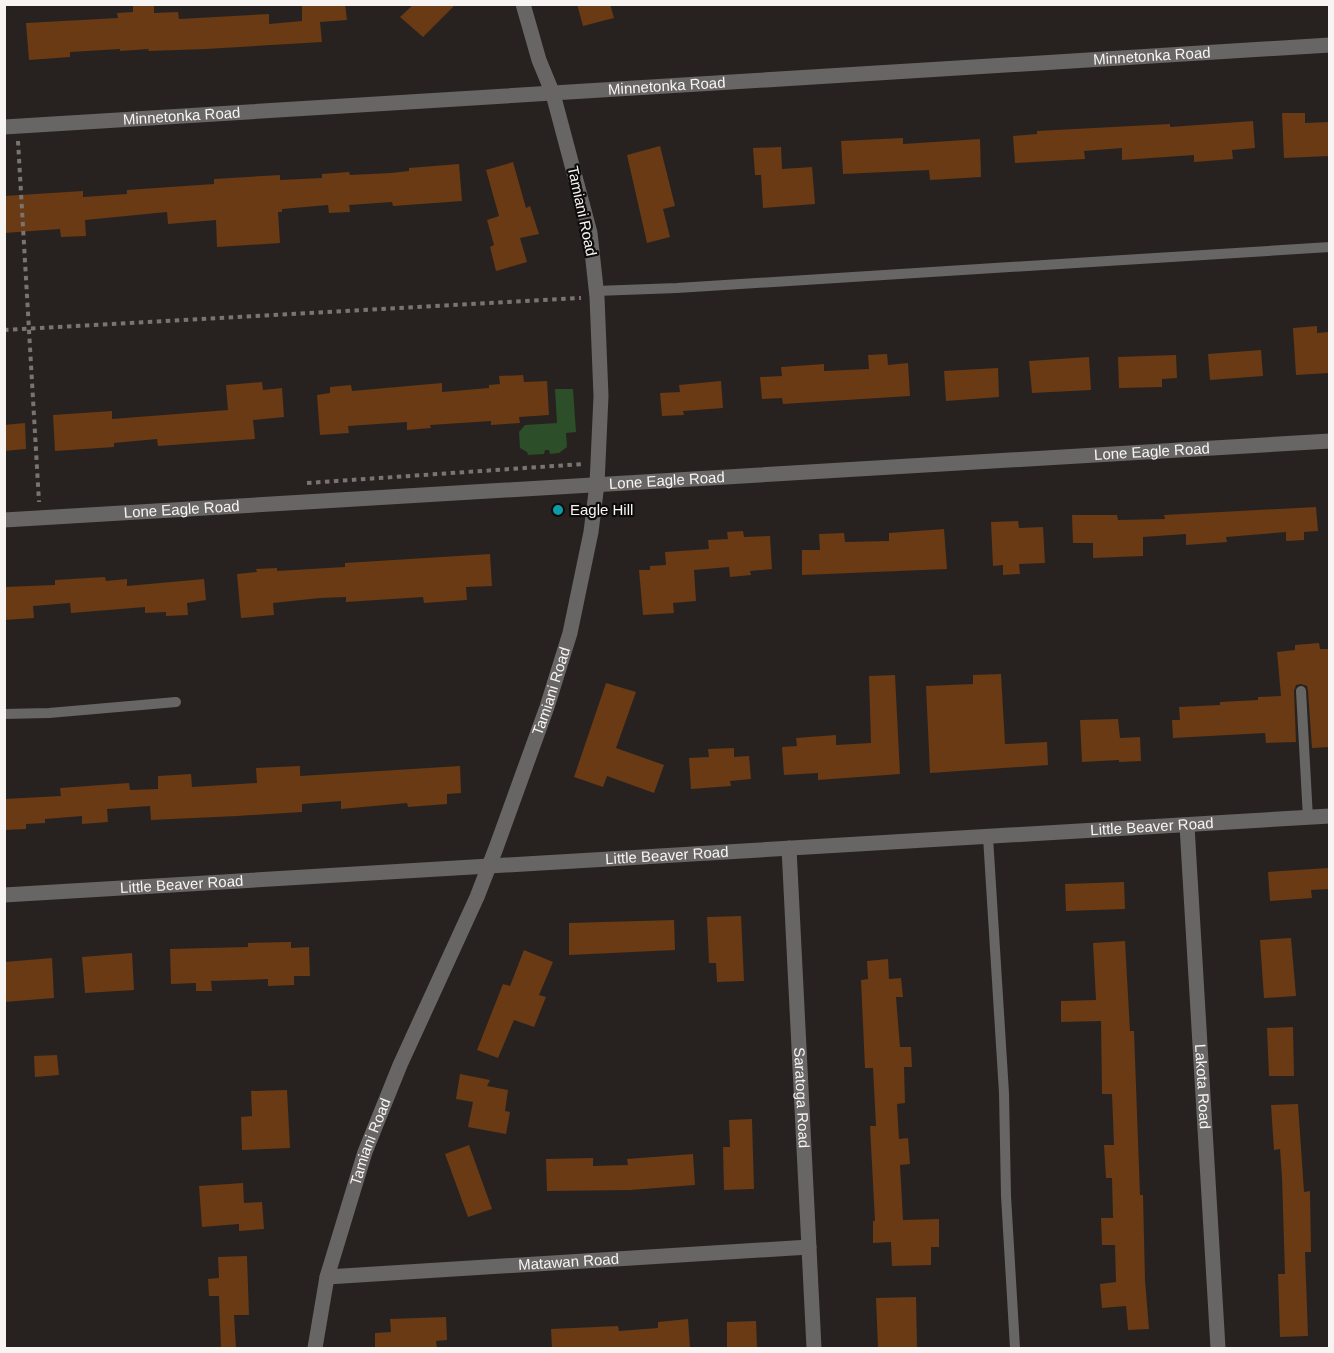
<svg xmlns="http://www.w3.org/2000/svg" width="1334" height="1353" font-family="Helvetica,sans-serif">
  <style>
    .green { fill: #2c4e28 }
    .building { fill: #693a14 }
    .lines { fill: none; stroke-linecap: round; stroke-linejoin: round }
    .path { stroke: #797471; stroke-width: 4; stroke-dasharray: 4.5 4.5; stroke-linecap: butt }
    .lane { stroke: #686565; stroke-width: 10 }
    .street { stroke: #686565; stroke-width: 15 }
    .culture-dot { fill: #0f9aa8; stroke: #0e0c0a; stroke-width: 2 }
    .labels { text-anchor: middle; stroke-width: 4.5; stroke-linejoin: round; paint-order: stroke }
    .street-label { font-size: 15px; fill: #f8f4f2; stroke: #0e0c0a }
    .poi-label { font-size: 15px; fill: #f8f4f2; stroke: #0e0c0a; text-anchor: start }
  </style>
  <rect width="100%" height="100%" fill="#27221f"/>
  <!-- green -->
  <path class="green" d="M555 389H573L576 432 566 433 567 447 559 453 550 454 549 450H545L544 454 528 455 527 452 520 448 519 432 525 425 557 423Z"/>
  <!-- building -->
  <path class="building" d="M133 4H154V13L178 12 179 19 269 14V24L302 21V4H345L347 20 320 22 322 42 206 49 148 51 149 49 120 51V49L70 52V57L29 60 26 23 118 18 117 13 133 12Z
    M414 4H456L423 37 400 17Z
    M577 4H610L614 18 583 26Z
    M1282 113H1305V123L1329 122V156L1284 158Z
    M1253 121 1255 148 1232 150 1233 159 1194 162V155L1122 160V148L1084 151 1085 159 1015 163 1013 136 1037 134V131L1170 124V127Z
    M903 138V144L980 139 981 177 930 180 929 170 843 174 841 141Z
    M660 146 675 206 663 209 670 237 647 243 627 155Z
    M781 147 782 169 812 167 815 204 763 208 761 175H755L753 148Z
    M513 162 526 208 530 206 539 234 520 238 527 262 496 271 490 247 494 245 487 220 499 216 486 170Z
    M459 164 462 201 393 206 392 202 349 205 350 212 329 213 328 205 282 209V212H278L280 243 217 247 216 220 168 224 167 212 85 220 86 236 61 237 60 229 4 233V196L83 191V197L127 194V190L214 184V179L280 175V180L322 178V174L349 172 350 175 391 173 409 171V168Z
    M1317 326V333L1329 332V373L1296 375 1293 328Z
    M1261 350 1263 376 1210 380 1208 354Z
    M887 354 888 365 908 363 910 396 783 404 782 398 762 399 760 377 782 376 781 367 824 364V371L869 369 868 355Z
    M1176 355 1177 378 1162 379V387L1119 388 1118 357Z
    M1089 357 1091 390 1032 393 1029 361Z
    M998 368 999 397 946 401 944 371Z
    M523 375 524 382 547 381 549 415 519 417 520 423 491 425V421L430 425 431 428 407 430V422L348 426 349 433 320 435 317 395 330 393V387L351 385 352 391 442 383V392L489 388V385L500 384 499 376Z
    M721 381 723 408 683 411 684 415 662 416 660 393 680 392 679 385Z
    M262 382 263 390 282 388 284 417 253 420 255 439 158 446 157 439 114 443V447L55 451 53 415 112 411V419L228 410 226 385Z
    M25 423 26 449 4 451V425Z
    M1316 507 1318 531 1304 532V540L1286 541V532L1226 537 1227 542 1186 545V534L1143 537V556L1093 558V543H1073L1072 515H1117L1118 520 1165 519 1164 515Z
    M1018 521 1019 528 1043 527 1045 563 1019 564 1020 574 1003 575V565L993 566 991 522Z
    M944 529 947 569 802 575V550H820L819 534 844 533 845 542 889 541V533Z
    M743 531 744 537 770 536 772 569 750 571 751 575 730 577 729 567 694 570 696 601 673 603 674 613 643 615 639 570H650V566L666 565 665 552 709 549 708 540 728 539 727 532Z
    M490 554 492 586 466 587 467 600 424 603 423 597 346 602V597L320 598 273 603 274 615 241 618 237 574 257 572 256 569 277 568V571L345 567V563Z
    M105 577 106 581 127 579V586L204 579 206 600 187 603 188 615 166 616V612L145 613V607L71 613 70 603 33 606 34 618 4 620V587L55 585V580Z
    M1319 643 1320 649H1329V747L1312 748 1308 691 1307 686 1301 684 1296 685 1294 691 1296 742 1266 743 1265 733 1173 738 1172 720H1180L1179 707 1220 705V702L1258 700V697L1281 696 1277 652 1295 650V645Z
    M1001 674 1005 744 1047 742 1048 765 930 773 926 686 973 684V675Z
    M895 675 900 774 818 780V773L784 775 782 747 797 746 796 738 836 735V745L871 743 869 676Z
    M606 683 636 692 616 748 664 765 654 793 607 776 603 787 574 777Z
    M1118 719 1120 738 1140 737 1141 761 1119 762V760L1082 762 1080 720Z
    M734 748V757L749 756 751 779 730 781 731 786 691 789 689 758 709 757 708 749Z
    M300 766V776L460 766 461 793 447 794V804L408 807 407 803 341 809V801L302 804V812L237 816 151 820 150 806 107 809 108 822 82 824V816L45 819V823L26 824V829L4 830V799L61 796 60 788 129 783 130 790 158 789V776L191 774 192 787 257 783 256 768Z
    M1328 868 1329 889 1311 890 1312 898 1270 901 1268 872Z
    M1124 882 1125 909 1066 911 1065 884Z
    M741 916 744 981 717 982 716 963H709L707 917Z
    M674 920 675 950 569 955V923Z
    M1291 938 1296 996 1264 998 1260 940Z
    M1125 941 1130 1031H1134L1140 1195H1143L1145 1280 1149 1329 1128 1330 1126 1306 1102 1308 1100 1284 1116 1282 1115 1245H1102L1101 1218H1113L1112 1178H1106L1104 1145H1114L1112 1094H1102L1101 1021 1061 1022V1001L1096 1000 1093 943Z
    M291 942V948L309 947 310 976H294V985L268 986V979L211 981 212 991H196V983L171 984 170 949 248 947V943Z
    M524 950 553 962 539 995 546 997 534 1027 514 1020 498 1058 477 1050 503 984 510 986Z
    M132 953 134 990 85 993 82 957Z
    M52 958 54 998 4 1002V962Z
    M888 959 889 979 901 978 903 997H896L900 1047H911L912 1067H904L905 1103 897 1104 899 1139 908 1138 910 1164 900 1165 903 1220 939 1219V1247H931V1265L892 1266 891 1242 873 1243V1221H875L870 1126H876L873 1068H865L861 980 868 979 867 961Z
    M1293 1027 1294 1076H1269L1267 1028Z
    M57 1055 59 1075 35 1077 34 1056Z
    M460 1074 490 1080 487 1086 508 1090 505 1111 510 1112 506 1134 468 1127 473 1102 456 1099Z
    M287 1090 290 1148 242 1150 241 1117 252 1116 251 1091Z
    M1298 1104 1304 1192 1310 1191 1311 1252H1305L1308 1336 1280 1337 1278 1274H1285L1282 1177 1280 1149 1274 1150 1271 1105Z
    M752 1119 754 1189 724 1190 723 1147H730L729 1120Z
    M469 1145 492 1209 468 1217 445 1154Z
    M693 1154 695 1185 630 1190 547 1191 546 1159 593 1158V1166L628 1165 627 1159Z
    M243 1183 244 1203 262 1202 264 1229 239 1231V1224L202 1227 199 1186Z
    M247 1256 249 1315H234L236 1348H221L219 1296H209L208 1279 219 1278 218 1257Z
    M916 1297 917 1348H878L876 1298Z
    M446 1317 447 1340 436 1341 437 1348H375V1333L391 1332 390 1319Z
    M688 1319 690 1348H552L551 1329 618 1326 619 1331 658 1328V1322Z
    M756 1321 757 1348H727V1322Z"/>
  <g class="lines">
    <!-- path -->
    <path class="path" d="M18 141 39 502
      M4 330 581 298
      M307 483 583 464"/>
    <!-- lane -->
    <path class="lane" d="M596 291 677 288 1330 247
      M1301 691 1308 818
      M4 714 49 713 176 702
      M988 837 1004 1093 1006 1196 1015 1348"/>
    <!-- street -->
    <g class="street">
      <path id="s1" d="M4 127 1330 45"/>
      <path id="s2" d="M4 520 1330 441"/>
      <path id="s3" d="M1187 826 1218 1348"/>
      <path id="s4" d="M789 848 814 1348"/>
      <path id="s5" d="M4 895 1330 816"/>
      <path id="s6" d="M327 1277 809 1247"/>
      <path id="s7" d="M315 1348 327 1277 365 1152 400 1065 477 897 496 848 547 707 570 633 591 532 597 484 601 396 597 297 590 233 553 94 539 60 523 4"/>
    </g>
  </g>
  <!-- markers -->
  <circle class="culture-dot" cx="558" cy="510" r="6"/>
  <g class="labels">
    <!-- street labels -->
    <g class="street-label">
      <text dy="5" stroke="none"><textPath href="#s1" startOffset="1150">Minnetonka Road</textPath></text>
      <text dy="5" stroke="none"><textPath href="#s1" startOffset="664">Minnetonka Road</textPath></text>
      <text dy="5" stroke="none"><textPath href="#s1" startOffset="178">Minnetonka Road</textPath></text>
      <text transform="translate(582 211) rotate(78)" y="5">Tamiani Road</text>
      <text dy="5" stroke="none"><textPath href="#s2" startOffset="1150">Lone Eagle Road</textPath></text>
      <text dy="5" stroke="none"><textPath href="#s2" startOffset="664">Lone Eagle Road</textPath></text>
      <text dy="5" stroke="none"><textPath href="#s2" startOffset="178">Lone Eagle Road</textPath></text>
      <text dy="5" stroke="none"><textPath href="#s7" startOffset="700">Tamiani Road</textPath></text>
      <text dy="5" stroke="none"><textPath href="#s5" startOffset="1150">Little Beaver Road</textPath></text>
      <text dy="5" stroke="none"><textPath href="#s5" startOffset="664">Little Beaver Road</textPath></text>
      <text dy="5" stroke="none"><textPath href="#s5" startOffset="178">Little Beaver Road</textPath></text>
      <text dy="5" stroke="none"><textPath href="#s3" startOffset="261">Lakota Road</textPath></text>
      <text dy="5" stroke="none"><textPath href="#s4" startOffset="250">Saratoga Road</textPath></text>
      <text dy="5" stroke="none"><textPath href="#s7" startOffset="214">Tamiani Road</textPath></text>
      <text dy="5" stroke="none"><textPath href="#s6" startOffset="242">Matawan Road</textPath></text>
    </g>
    <!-- poi labels -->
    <g class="poi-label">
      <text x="570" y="515">Eagle Hill</text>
    </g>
  </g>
  <!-- border -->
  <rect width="1334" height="1353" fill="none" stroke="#f8f4f2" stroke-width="12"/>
</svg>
